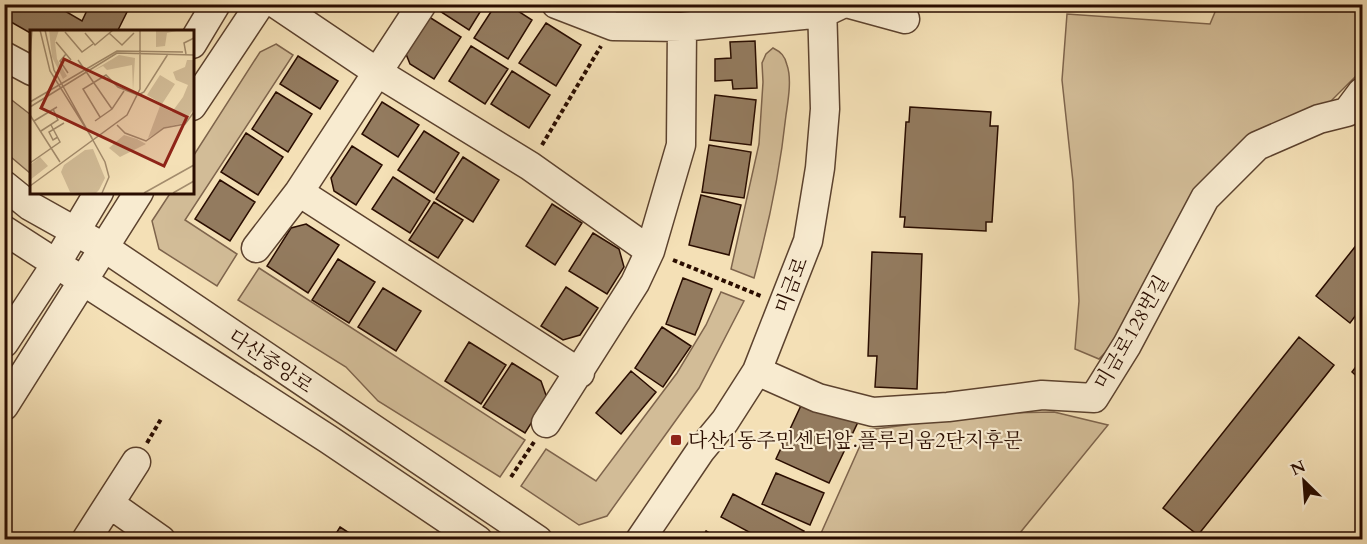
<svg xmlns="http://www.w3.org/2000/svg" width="1367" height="544" font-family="Cardo,'Noto Serif KR',serif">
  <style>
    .green { fill: #d2bc97; stroke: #7e644c; stroke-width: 1.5 }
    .building { fill: #937b5f; stroke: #2a0d00; stroke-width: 1.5 }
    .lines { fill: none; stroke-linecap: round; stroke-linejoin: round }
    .minor-casing { stroke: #5c422e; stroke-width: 31 }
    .path { stroke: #2a0d00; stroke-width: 4; stroke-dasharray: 4.5 3; stroke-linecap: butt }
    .minor { stroke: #f8ebd0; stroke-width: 28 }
    .poi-dot { fill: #8f2418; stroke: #f8ebd0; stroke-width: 2 }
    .labels { text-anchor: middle; stroke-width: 4.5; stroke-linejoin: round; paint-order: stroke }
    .street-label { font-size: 20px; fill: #2a0d00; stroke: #f8ebd0 }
    .poi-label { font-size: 20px; fill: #2a0d00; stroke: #f8ebd0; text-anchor: start }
    .inset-road { fill: none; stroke: #a38c6d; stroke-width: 1.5 }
    .view { fill: #8f2418; fill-opacity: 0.15; stroke: #8f2418; stroke-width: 3 }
    .inset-edge { fill: none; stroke: #2a0d00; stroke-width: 3 }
  </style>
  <rect width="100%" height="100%" fill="#f4e0b6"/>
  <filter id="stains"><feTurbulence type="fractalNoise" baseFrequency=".00333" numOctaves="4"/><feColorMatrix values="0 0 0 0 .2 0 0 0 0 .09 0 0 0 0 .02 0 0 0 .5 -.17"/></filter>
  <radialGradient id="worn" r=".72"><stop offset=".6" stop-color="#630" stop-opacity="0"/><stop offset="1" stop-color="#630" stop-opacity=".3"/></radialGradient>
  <!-- green -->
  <path class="green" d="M1218 5H1362V70L1326 106 1251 141 1121 336 1099 359 1075 349 1079 301 1073 182 1062 80 1067 14 1210 24Z
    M276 44 293 55 185 220 237 254 217 286 159 249 152 221 171 192H192V158L260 52Z
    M773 48C781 52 785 56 787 65 792 79 788 101 786 115 780 171 769 224 754 278L731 269 759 144 763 82 762 63 766 54Z
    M4 94 31 115V174L5 152Z
    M259 268 525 440 500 477 378 401 346 367 238 300Z
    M721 292 744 301 699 388 607 516 579 525 521 486 546 449 596 481 677 373 706 325Z
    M1054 412 1108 425 1015 539 818 540 867 430 1000 413Z"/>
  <!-- building -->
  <path class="building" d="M4 4H53L82 21 90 4H131L117 32H32V34L4 18Z
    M437 4H485L469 30 435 8Z
    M496 4H507L532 20 508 59 474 38Z
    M426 15 461 37 434 79 410 64 404 49Z
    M546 23 581 45 556 86 519 63Z
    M755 41 757 88 733 89 732 80 715 81V59L731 58 730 42Z
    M471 46 508 69 485 104 449 81Z
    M298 56 338 81 320 109 280 84Z
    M512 71 550 95 529 128 491 104Z
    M276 92 312 114 288 152 252 129Z
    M715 95 756 100 751 145 710 140Z
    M382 102 419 125 398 157 362 134Z
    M910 107 991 112 990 126H998L992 222H986V231L904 227 905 217H900L906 122H909Z
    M424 131 459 153 434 193 398 170Z
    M246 133 283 157 258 195 221 172Z
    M709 145 751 152 744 198 702 192Z
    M352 146 382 165 356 205 334 191 331 178Z
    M463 157 499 180 473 222 436 199Z
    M393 177 430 201 410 233 372 209Z
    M220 180 255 202 230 241 195 219Z
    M701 195 741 205 729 255 689 245Z
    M434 202 463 220 438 258 409 240Z
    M552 204 582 223 555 265 526 246Z
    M306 224 339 245 308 293 267 266 291 228Z
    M593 233 619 249 624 267 607 294 569 271Z
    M1362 238V307L1350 323 1316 296Z
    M872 252 922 254 917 389 875 387 877 356H868Z
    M338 259 375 282 349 323 312 300Z
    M683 278 712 289 695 335 666 324Z
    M566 287 598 308 580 335 563 340 541 326Z
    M383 288 421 311 396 351 358 327Z
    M662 327 691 346 663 387 635 368Z
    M1299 337 1334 365 1198 535 1163 508Z
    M469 342 506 365 481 404 445 381Z
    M1362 359V381L1352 372Z
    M512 363 541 381 547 398 525 433 483 407Z
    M631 371 656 392 621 434 596 413Z
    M805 397 858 422 829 483 776 459Z
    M776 473 824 493 810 525 762 504Z
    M733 494 804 531 799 540H764L721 517Z
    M340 527 360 540H332Z
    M706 531 721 540H701Z"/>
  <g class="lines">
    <!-- minor casing -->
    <g class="minor-casing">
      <path id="minor" d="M276 4 377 72 530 166 650 251
        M422 4 299 192 580 373
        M556 4 613 26 682 27 823 13 842 4
        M850 4 905 19
        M192 44 216 4
        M4 56 32 71
        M192 106 260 4
        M4 185 30 206 105 248 538 540
        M4 230 328 439 478 540
        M256 248 299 192
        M4 343 56 264 99 192
        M757 371 818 398 873 412 948 407 1042 395 1094 398 1127 345 1205 198 1257 146 1319 119 1347 112 1362 92
        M4 406 139 192
        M546 423 635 283 650 251 681 145 682 27
        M110 504 161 540
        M86 540 136 462
        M640 540 701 450 725 421 757 371 808 241 820 168 825 109 822 4"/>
    </g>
    <!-- path -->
    <path class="path" d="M542 145 601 46
      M673 260 761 296
      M147 443 161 419
      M511 477 534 442"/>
    <!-- minor -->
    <use href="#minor" class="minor"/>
  </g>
  <!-- markers -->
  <rect class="poi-dot" x="670" y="434" width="12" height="12" rx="3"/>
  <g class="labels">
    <!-- street labels -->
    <g class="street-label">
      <text transform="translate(791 285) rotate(-69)" y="7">미금로</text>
      <text transform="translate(1131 332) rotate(-60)" y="7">미금로128번길</text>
      <text transform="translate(271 361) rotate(34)" y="7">다산중앙로</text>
    </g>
    <!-- poi labels -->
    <g class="poi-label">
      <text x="688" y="447">다산1동주민센터앞.플루리움2단지후문</text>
    </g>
  </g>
  <!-- overview -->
  <g transform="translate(30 30)">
    <rect width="164" height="164" fill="#f4e0b6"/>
    <path d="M19 0H29L25 12 27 29 37 46 33 49 22 27ZM126 0H151L137 3 135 16 126 17ZM89 25 105 28 103 61 102 35 77 40 73 36 61 42ZM157 30H163V80L154 93 136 97 118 108 130 76 142 82 153 67 158 55 146 50 143 42 155 37ZM130 45 145 54 132 74 117 65ZM94 105 107 109 116 114 90 127 79 118ZM63 119 75 148 69 160 66 163 40 162 31 142 34 135 55 120ZM10 127 18 136 0 150V135Z" fill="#d2bc97"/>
    <path class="inset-road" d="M10 0 20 41 62 108M15 0 24 40 75 132 79 147 72 163M35 2 52 22 63 14M55 3 65 15 83 0M79 3 92 15 104 3M26 12 41 30M36 24 30 31 38 43M156 24 154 13 164 8M0 26 2 0M48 30 82 79M108 65 114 62 138 24M0 72 87 21 153 22M0 77 87 23 164 25M0 85 30 132M70 87 53 59 76 45 88 57 108 65M4 91 27 77M65 91 82 79 94 61M87 95 95 103 116 111 134 98 155 94 164 82M11 101 28 90 23 79M28 107 23 110 19 102 34 93M0 133 30 112 21 95M0 156 97 85 110 59V0M114 163 164 135M143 163 164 151"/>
    <path class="view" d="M34 29 157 87 134 136 11 78Z"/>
    <rect width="164" height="164" class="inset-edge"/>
  </g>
  <!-- margin -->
  <rect width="1367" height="544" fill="none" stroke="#f4e0b6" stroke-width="24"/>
  <rect x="6" y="6" width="1355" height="532" fill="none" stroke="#2a0d00" stroke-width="3"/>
  <rect x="12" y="12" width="1343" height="520" fill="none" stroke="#2a0d00" stroke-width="1.5"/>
  <!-- north arrow -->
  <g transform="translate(1304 481) rotate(335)" stroke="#f8ebd0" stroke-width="4.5" paint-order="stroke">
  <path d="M0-4.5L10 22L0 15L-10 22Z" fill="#2a0d00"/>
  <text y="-9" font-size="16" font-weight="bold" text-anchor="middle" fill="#2a0d00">N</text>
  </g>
  <rect width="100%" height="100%" filter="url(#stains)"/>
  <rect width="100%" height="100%" fill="url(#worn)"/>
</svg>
